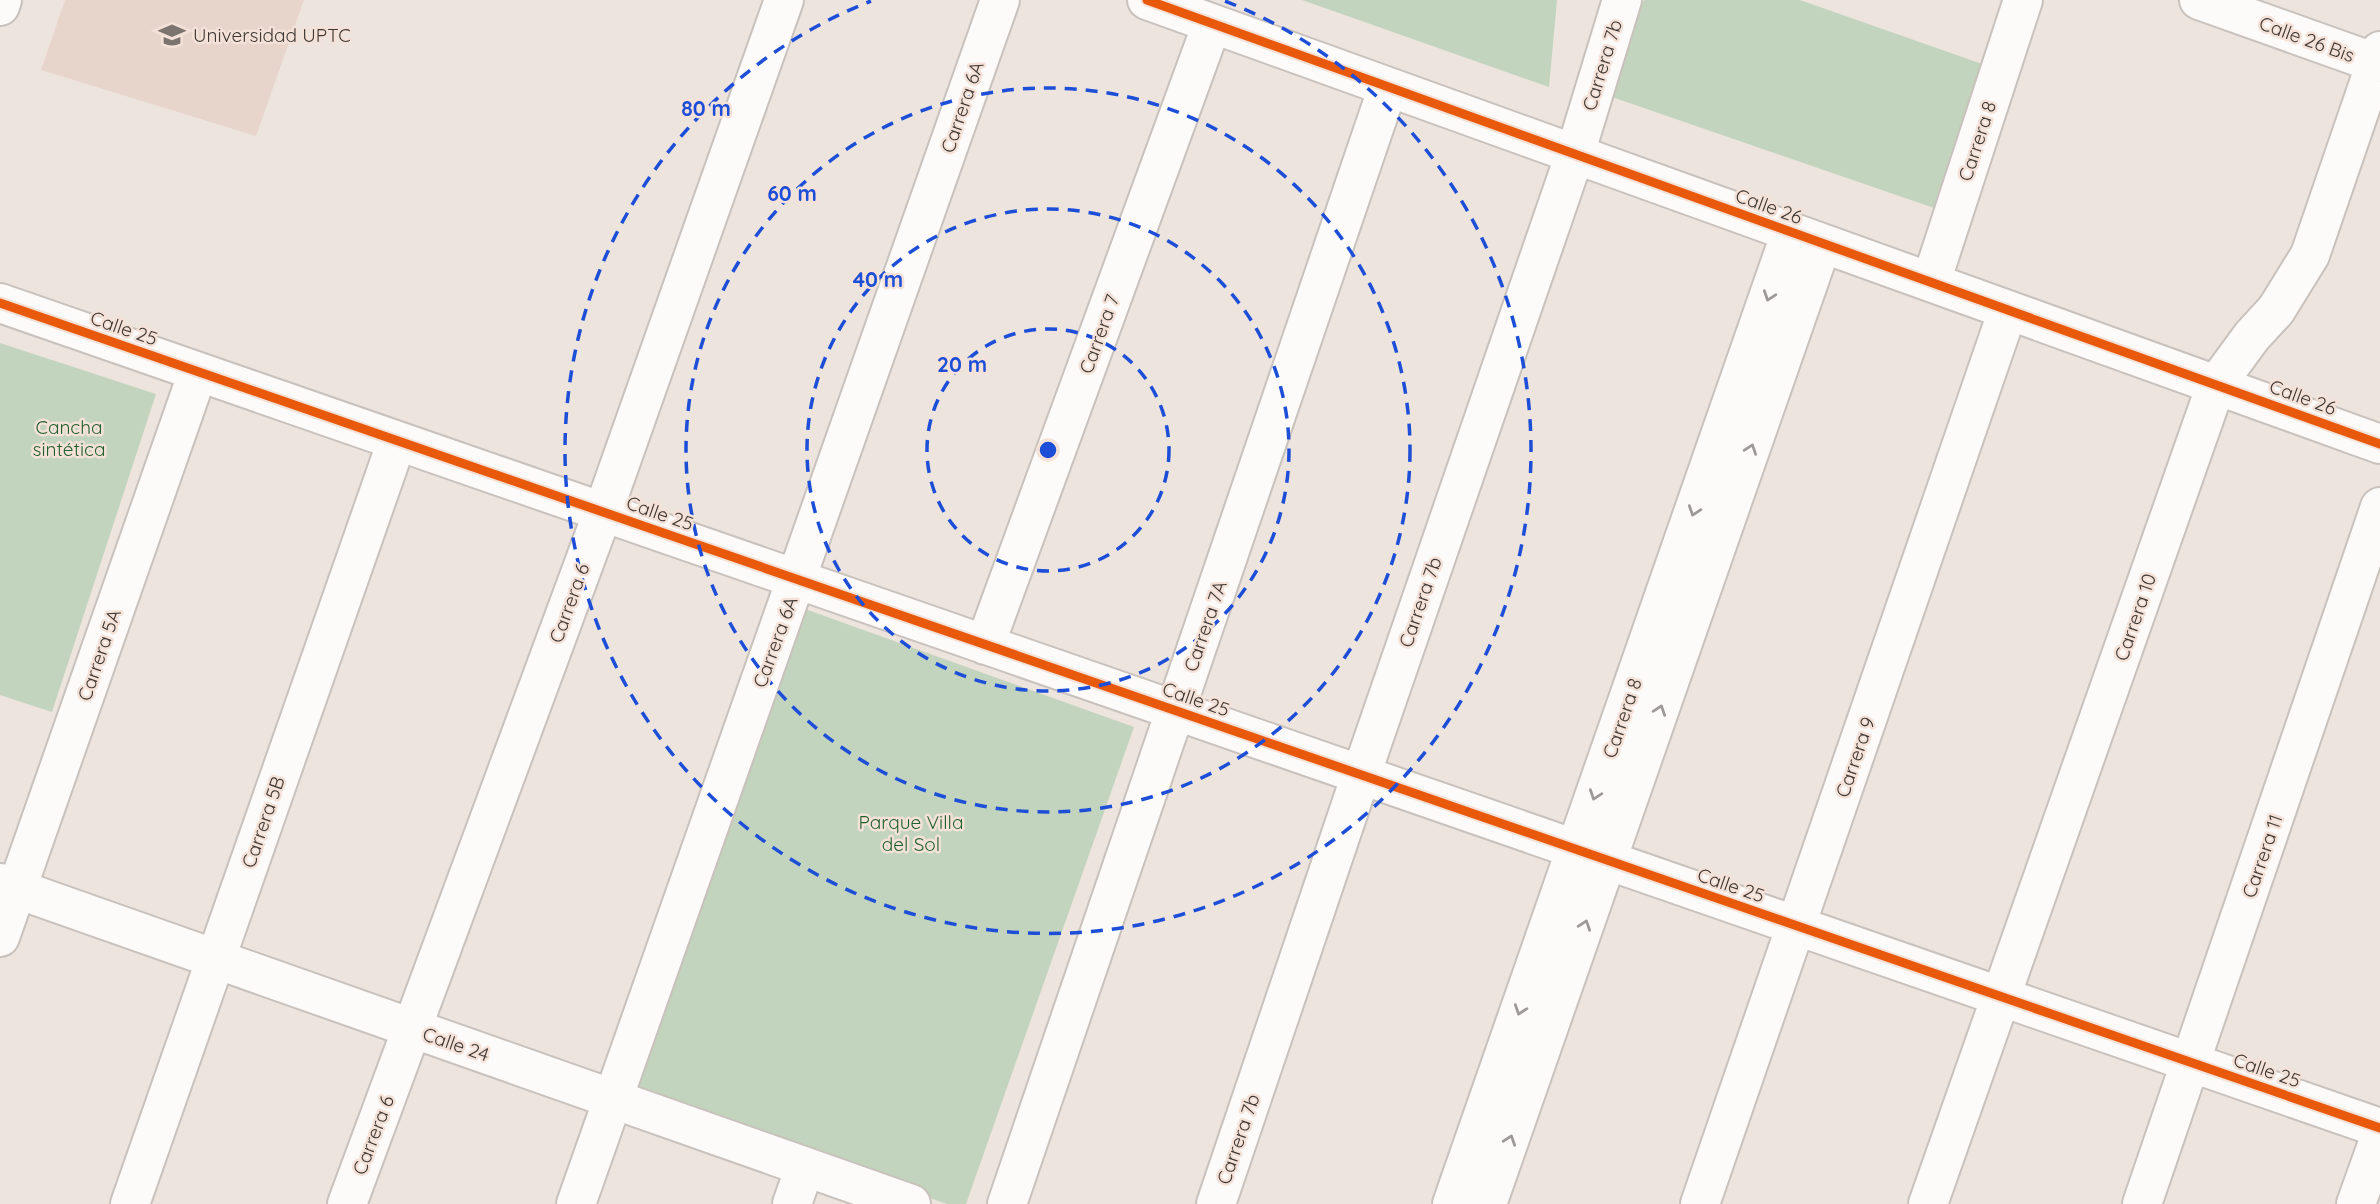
<svg xmlns="http://www.w3.org/2000/svg" width="2380" height="1204" font-family="Quicksand,sans-serif">
  <style>
    .built { fill: #e7d5cc }
    .green { fill: #c2d4bd }
    .lines { fill: none; stroke-linecap: round; stroke-linejoin: round }
    .minor-casing { stroke: #c8c1bc; stroke-width: 42 }
    .tertiary-casing { stroke: #c8c1bc; stroke-width: 42 }
    .minor { stroke: #fcfbfa; stroke-width: 38 }
    .tertiary { stroke: #fcfbfa; stroke-width: 38 }
    .cycleway-casing { stroke: #f4e2d8; stroke-width: 13 }
    .cycleway { stroke: #e8590c; stroke-width: 9 }
    .oneway { stroke: #9d9996 }
    .ring { fill: none; stroke: #1d4ed8; stroke-width: 3.5; stroke-dasharray: 12 9 }
    .labels { text-anchor: middle; stroke-width: 5; stroke-linejoin: round; paint-order: stroke }
    .poi-label { font-size: 19px; fill: #3e3733; stroke: #f4e2d8; text-anchor: start }
    .street-label { font-size: 19px; fill: #3e3733; stroke: #f4e2d8 }
    .park-label { font-size: 19px; fill: #205f2e; stroke: #f4e2d8 }
    .centre { fill: #1d4ed8; stroke: #f4e2d8; stroke-width: 3.5 }
    .ring-label { font-size: 21px; text-anchor: middle; font-weight: bold; fill: #1d4ed8; stroke: #f4e2d8; stroke-width: 5; stroke-linejoin: round; paint-order: stroke }
  </style>
  <rect width="100%" height="100%" fill="#eee4de"/>
  <!-- built -->
  <path class="built" d="M65 0H304L256 136 41 70Z"/>
  <!-- green -->
  <path class="green" d="M1302 0H1557L1549 87Z
    M1644 0H1800L1985 65 1934 208 1609 96Z
    M0 343 156 394 52 712 0 695Z
    M805 609 1134 727 966 1204H947L634 1092Z"/>
  <g class="lines">
    <!-- minor casing -->
    <g class="minor-casing">
      <path id="minor" d="M1147 0 2380 444
        M2199 0 2376 63
        M1931 282 2023 0
        M0 303 2380 1128
        M985 645 1212 24
        M0 883 911 1204
        M0 937 198 372
        M130 1204 397 441
        M347 1204 603 512 784 0
        M576 1204 1000 0
        M792 1204 805 1167
        M1007 1204 1388 87
        M1216 1204 1361 775 1575 154 1622 0
        M1452 1204 1791 232
        M1487 1204 1822 244
        M1700 1204 2008 310
        M1928 1204 2216 385 2252 336 2276 310 2310 255 2380 51
        M2142 1204 2380 507
        M2356 1204 2380 1137"/>
    </g>
    <!-- tertiary casing -->
    <g class="tertiary-casing">
      <path id="tertiary" d="M0 6 2 0"/>
    </g>
    <!-- minor -->
    <use href="#minor" class="minor"/>
    <!-- tertiary -->
    <use href="#tertiary" class="tertiary"/>
    <!-- cycleway casing -->
    <g class="cycleway-casing">
      <path id="cycleway" d="M1147 0 2380 444
        M0 303 2380 1128"/>
    </g>
    <!-- cycleway -->
    <use href="#cycleway" class="cycleway"/>
  </g>
  <!-- one-way arrows -->
  <defs><path id="oneway-chevron" d="M-2-3.5L2.5 0L-2 3.5" fill="none" stroke-width="1.6" stroke-linecap="round" stroke-linejoin="round" transform="scale(1.75)"/></defs>
  <g class="oneway">
    <use href="#oneway-chevron" transform="translate(1769 296) rotate(109)"/>
    <use href="#oneway-chevron" transform="translate(1751 449) rotate(-71)"/>
    <use href="#oneway-chevron" transform="translate(1694 511) rotate(109)"/>
    <use href="#oneway-chevron" transform="translate(1660 710) rotate(-71)"/>
    <use href="#oneway-chevron" transform="translate(1595 795) rotate(109)"/>
    <use href="#oneway-chevron" transform="translate(1585 925) rotate(-71)"/>
    <use href="#oneway-chevron" transform="translate(1520 1010) rotate(109)"/>
    <use href="#oneway-chevron" transform="translate(1510 1140) rotate(-71)"/>
  </g>
  <!-- distance rings -->
  <g class="ring">
    <circle cx="1048" cy="450" r="121"/>
    <circle cx="1048" cy="450" r="241"/>
    <circle cx="1048" cy="450" r="362"/>
    <path d="M1225 1A483 483 0 1 1 871 1"/>
  </g>
  <!-- icons -->
  <defs>
    <g id="university-bare" transform="scale(2.1)"><path d="M0-5L7-2L0 1L-7-2ZM-4 1L0 2.5L4 1V4Q0 6-4 4Z" fill="#7c746f" stroke="#f4e2d8" stroke-width="2.5" paint-order="stroke"/></g>
  </defs>
  <g fill-rule="evenodd">
    <use href="#university-bare" x="172" y="35"/>
  </g>
  <g class="labels">
    <!-- poi labels -->
    <g class="poi-label">
      <text x="193" y="42">Universidad UPTC</text>
    </g>
    <!-- street labels -->
    <g class="street-label">
      <text transform="translate(2307 39) rotate(20)" y="7">Calle 26 Bis</text>
      <text transform="translate(1602 65) rotate(-73)" y="7">Carrera 7b</text>
      <text transform="translate(962 107) rotate(-71)" y="7">Carrera 6A</text>
      <text transform="translate(1977 141) rotate(-72)" y="7">Carrera 8</text>
      <text transform="translate(1769 206) rotate(20)" y="7">Calle 26</text>
      <text transform="translate(124 328) rotate(19)" y="7">Calle 25</text>
      <text transform="translate(1099 334) rotate(-70)" y="7">Carrera 7</text>
      <text transform="translate(2303 397) rotate(20)" y="7">Calle 26</text>
      <text transform="translate(660 513) rotate(19)" y="7">Calle 25</text>
      <text transform="translate(1420 602) rotate(-71)" y="7">Carrera 7b</text>
      <text transform="translate(569 603) rotate(-70)" y="7">Carrera 6</text>
      <text transform="translate(2135 617) rotate(-71)" y="7">Carrera 10</text>
      <text transform="translate(1205 626) rotate(-71)" y="7">Carrera 7A</text>
      <text transform="translate(775 642) rotate(-70)" y="7">Carrera 6A</text>
      <text transform="translate(99 655) rotate(-71)" y="7">Carrera 5A</text>
      <text transform="translate(1196 699) rotate(19)" y="7">Calle 25</text>
      <text transform="translate(1622 718) rotate(-71)" y="7">Carrera 8</text>
      <text transform="translate(1855 757) rotate(-71)" y="7">Carrera 9</text>
      <text transform="translate(263 822) rotate(-71)" y="7">Carrera 5B</text>
      <text transform="translate(2262 856) rotate(-71)" y="7">Carrera 11</text>
      <text transform="translate(1731 885) rotate(19)" y="7">Calle 25</text>
      <text transform="translate(456 1044) rotate(19)" y="7">Calle 24</text>
      <text transform="translate(2267 1070) rotate(19)" y="7">Calle 25</text>
      <text transform="translate(373 1135) rotate(-69)" y="7">Carrera 6</text>
      <text transform="translate(1238 1139) rotate(-71)" y="7">Carrera 7b</text>
    </g>
    <!-- park labels -->
    <g class="park-label">
      <text x="69" y="434">Cancha<tspan x="69" dy="22">sintética</tspan></text>
      <text x="911" y="829">Parque Villa<tspan x="911" dy="22">del Sol</tspan></text>
    </g>
  </g>
  <circle cx="1048" cy="450" r="10" class="centre"/>
  <g class="ring-label">
    <text x="706" y="116">80 m</text>
    <text x="792" y="201">60 m</text>
    <text x="878" y="287">40 m</text>
    <text x="962" y="372">20 m</text>
  </g>
</svg>
